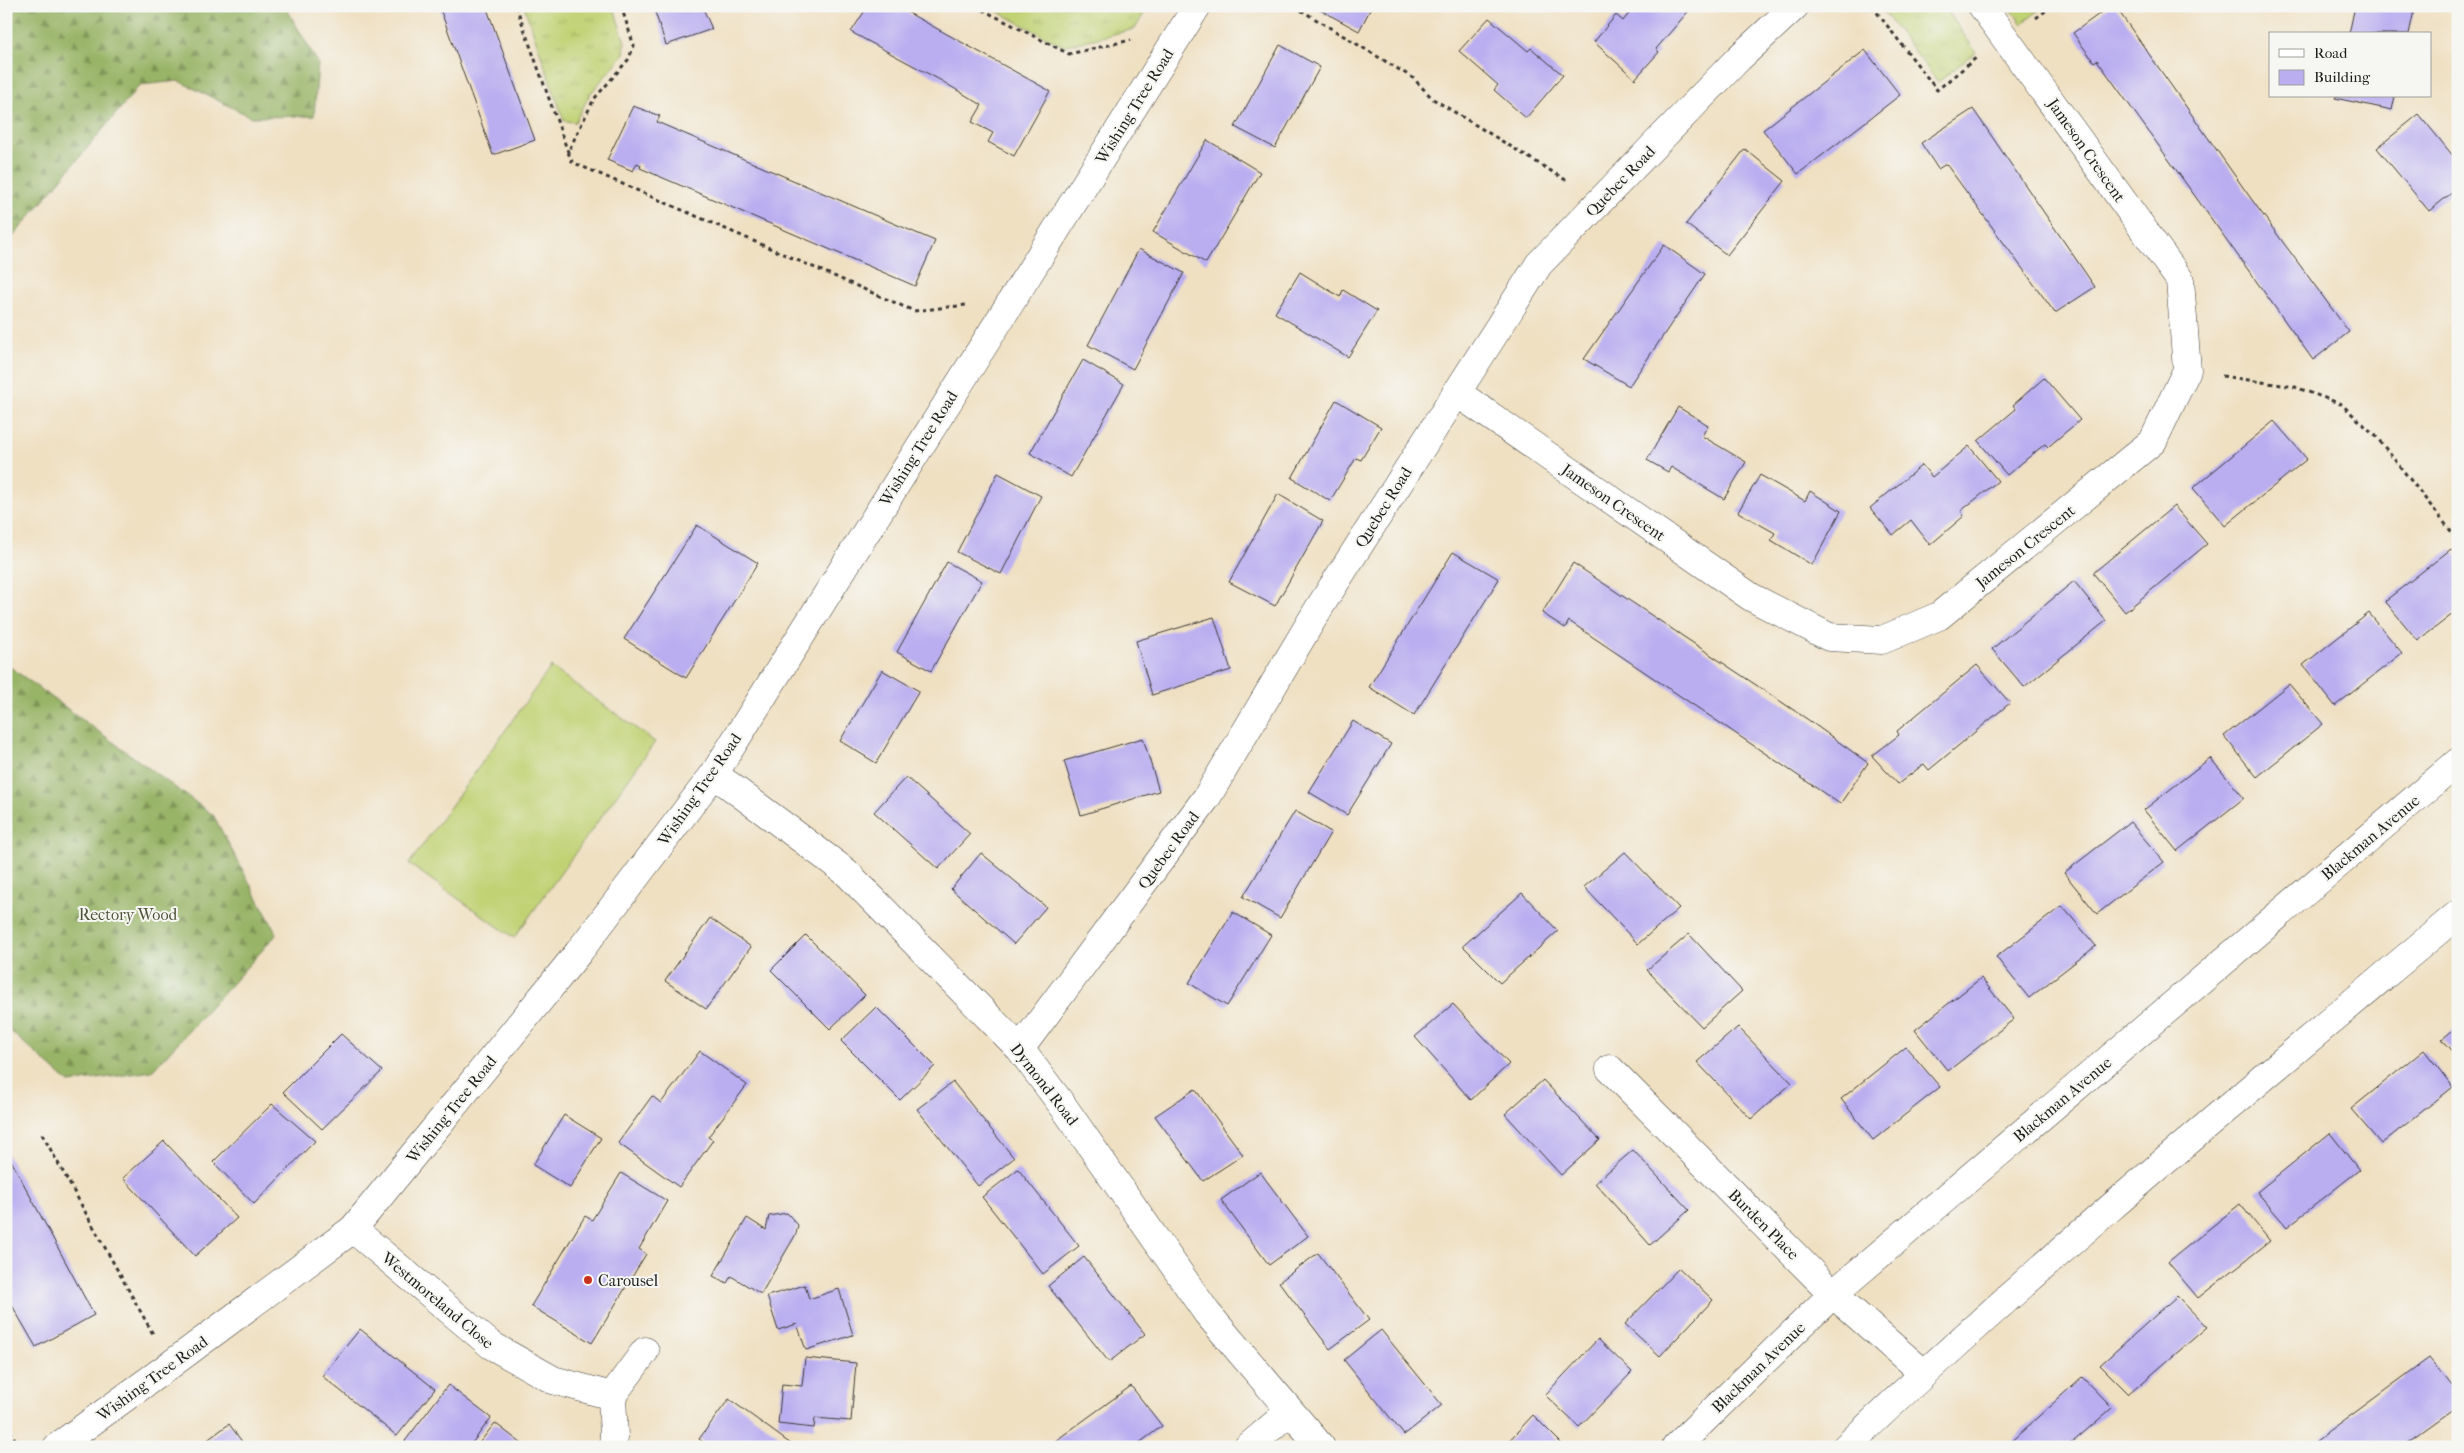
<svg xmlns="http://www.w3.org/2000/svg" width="2464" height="1453" font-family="'IM FELL French Canon',serif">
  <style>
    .grass { fill: url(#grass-tufts); stroke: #6e7748 }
    .forest { fill: url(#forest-firs); stroke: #5a6841 }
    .garden { fill: #c1d275; stroke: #6e7748 }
    .building { fill: #baaef0 }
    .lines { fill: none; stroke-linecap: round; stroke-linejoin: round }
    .minor-casing { stroke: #3c3935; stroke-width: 29 }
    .path { stroke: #3c3935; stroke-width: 3; stroke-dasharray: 4 4; stroke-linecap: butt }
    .minor { stroke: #fff; stroke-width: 28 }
    .poi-dot { fill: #c8321e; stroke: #f6f6f2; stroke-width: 2 }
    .labels { text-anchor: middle; stroke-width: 4; stroke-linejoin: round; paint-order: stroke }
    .street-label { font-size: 16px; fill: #1c1c1c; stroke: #f6f6f2 }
    .park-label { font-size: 16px; fill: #4e5337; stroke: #f6f6f2 }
    .poi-label { font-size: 16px; fill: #1c1c1c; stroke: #f6f6f2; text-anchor: start }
  </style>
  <defs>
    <pattern id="grass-tufts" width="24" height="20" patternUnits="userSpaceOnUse" patternTransform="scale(1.25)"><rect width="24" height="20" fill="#c1d275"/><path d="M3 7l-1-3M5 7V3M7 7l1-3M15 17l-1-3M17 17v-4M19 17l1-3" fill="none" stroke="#a5b465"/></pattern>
    <pattern id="forest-firs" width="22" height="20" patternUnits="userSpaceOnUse" patternTransform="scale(1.25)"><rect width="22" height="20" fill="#98b466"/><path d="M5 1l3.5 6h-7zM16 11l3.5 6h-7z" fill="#7b9253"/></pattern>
  </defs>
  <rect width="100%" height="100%" fill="#f6f6f2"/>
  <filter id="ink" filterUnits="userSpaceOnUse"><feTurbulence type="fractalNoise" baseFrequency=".02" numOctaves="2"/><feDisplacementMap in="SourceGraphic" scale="10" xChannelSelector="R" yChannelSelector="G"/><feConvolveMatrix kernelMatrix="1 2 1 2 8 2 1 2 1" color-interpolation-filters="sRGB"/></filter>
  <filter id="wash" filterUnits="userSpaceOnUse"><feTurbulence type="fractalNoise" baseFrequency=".0096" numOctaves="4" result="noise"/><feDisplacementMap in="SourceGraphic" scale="20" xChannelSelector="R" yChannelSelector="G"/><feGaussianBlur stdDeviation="1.12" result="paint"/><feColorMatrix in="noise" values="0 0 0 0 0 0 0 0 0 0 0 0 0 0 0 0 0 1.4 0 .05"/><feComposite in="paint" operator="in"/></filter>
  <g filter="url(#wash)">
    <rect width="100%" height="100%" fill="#efe0c2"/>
    <!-- grass -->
    <path class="grass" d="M524 6H613L625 42 624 54 590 94 575 122 564 121Z
      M987 6H1148L1135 29 1063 46Z
      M1879 6H1944L1976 52 1938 82Z
      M2009 6H2044L2022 24Z"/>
    <!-- forest -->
    <path class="forest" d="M6 6H285L318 63 314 116 251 117 179 81 140 85 6 245Z
      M6 664 213 815 277 934 152 1071 69 1083 6 1027Z"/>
    <!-- garden -->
    <path class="garden" d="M551 667 655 742 514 938 409 864Z"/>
    <g id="blocks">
      <!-- building -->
      <path class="building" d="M439 6H486L535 140 493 155Z
        M653 6H702L712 29 666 45Z
        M868 6H896L1050 91 1014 156 988 142 993 133 972 122 982 105 940 80 851 32Z
        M1313 6H1372L1359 31Z
        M1635 6 1691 8 1656 49 1659 52 1635 79 1594 42 1616 15 1623 21Z
        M2110 6H2115L2252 200 2349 332 2313 360 2097 60 2094 62 2073 33Z
        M2355 6H2415L2409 34H2349Z
        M1489 18 1528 51 1531 48 1563 75 1526 118 1494 90 1498 85 1459 51Z
        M1280 45 1320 67 1275 148 1235 127Z
        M1865 50 1900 95 1798 174 1763 130Z
        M2336 96H2395L2392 110 2335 98Z
        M633 106 660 116 657 122 935 241 915 286 640 168 641 165 637 163 633 171 607 160Z
        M1973 109 2095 287 2055 313 1946 164 1938 169 1921 143Z
        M2419 114 2458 162V188L2429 211 2377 148Z
        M1207 140 1260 172 1206 263 1153 232Z
        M1745 149 1785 181 1727 255 1686 224Z
        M1664 245 1705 274 1629 386 1584 359Z
        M1139 249 1184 273 1133 369 1088 345Z
        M1300 272 1340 297 1343 290 1377 311 1348 357 1275 313Z
        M1083 360 1124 384 1071 477 1030 453Z
        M2044 378 2080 420 2048 447 2045 444 2007 475 1978 441 2016 409 2013 405Z
        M1336 400 1381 427 1361 460 1356 458 1330 501 1292 478Z
        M1678 407 1708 425 1702 436 1746 462 1724 499 1671 467 1668 472 1647 460Z
        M2274 421 2307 459 2225 526 2193 488Z
        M1969 446 1998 481 1961 511 1964 516 1930 545 1911 520 1893 535 1870 508 1922 465 1932 477Z
        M998 473 1041 496 1001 574 957 552Z
        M1760 475 1805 501 1810 491 1841 511 1812 565 1771 540 1775 533 1738 512Z
        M1278 494 1323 521 1275 606 1229 582Z
        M2174 506 2207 544 2125 612 2093 573Z
        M697 525 758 563 686 678 624 639Z
        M2451 549 2458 557V610L2418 641 2385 601Z
        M1453 552 1499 579 1414 715 1369 687Z
        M947 562 982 581 931 671 897 652Z
        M1573 563 1807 719 1868 763 1840 804 1569 621 1565 628 1542 613Z
        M2074 581 2106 621 2024 687 1992 649Z
        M2369 613 2402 653 2335 706 2303 665Z
        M1214 617 1231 670 1152 695 1136 641Z
        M1977 665 2010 703 1929 770 1924 764 1898 784 1872 756 1899 735 1897 731Z
        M882 670 919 691 876 763 840 741Z
        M2289 684 2323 724 2257 777 2224 736Z
        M1353 721 1391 744 1347 815 1309 792Z
        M1143 738 1159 791 1081 815 1064 761Z
        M2210 758 2244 798 2177 851 2144 810Z
        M906 777 970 834 938 869 874 812Z
        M1295 811 1331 832 1280 918 1243 897Z
        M2130 822 2164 862 2097 914 2064 873Z
        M1625 852 1679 908 1638 944 1584 887Z
        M981 853 1046 907 1014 944 951 889Z
        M1522 893 1558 931 1500 983 1463 946Z
        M2062 906 2096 946 2029 998 1996 957Z
        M1233 912 1271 935 1227 1006 1189 983Z
        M710 918 751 947 706 1009 665 981Z
        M1689 934 1742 991 1702 1027 1647 970Z
        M806 935 865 995 830 1029 771 970Z
        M1981 978 2014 1019 1948 1071 1915 1030Z
        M1453 1004 1509 1064 1471 1100 1415 1037Z
        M876 1007 935 1066 900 1100 841 1041Z
        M2458 1026V1057L2442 1039Z
        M1738 1027 1792 1083 1751 1119 1697 1062Z
        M341 1034 382 1071 322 1129 283 1092Z
        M1906 1047 1940 1087 1873 1140 1841 1099Z
        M2424 1050 2453 1087 2381 1144 2351 1109Z
        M700 1051 747 1085 708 1137 713 1140 679 1187 618 1143 652 1096 661 1103Z
        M1543 1080 1600 1140 1561 1175 1505 1114Z
        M953 1082 1014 1158 978 1186 917 1109Z
        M1195 1089 1243 1155 1203 1181 1155 1116Z
        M272 1104 315 1141 254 1204 213 1162Z
        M564 1115 601 1138 570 1188 533 1165Z
        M2330 1133 2359 1170 2287 1227 2257 1192Z
        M164 1141 237 1218 195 1256 123 1178Z
        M1633 1150 1689 1210 1650 1245 1595 1183Z
        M6 1151 94 1315 36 1347 6 1295Z
        M1018 1169 1079 1246 1043 1274 982 1197Z
        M1260 1172 1308 1236 1269 1265 1221 1200Z
        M621 1173 667 1201 639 1249 646 1254 592 1343 531 1306 585 1216 592 1220Z
        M2240 1204 2270 1241 2198 1298 2168 1262Z
        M787 1213 798 1225 796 1234 761 1294 731 1276 727 1283 713 1276 747 1218 766 1230 769 1216Z
        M1318 1253 1369 1320 1330 1349 1279 1282Z
        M1084 1257 1145 1334 1109 1362 1048 1286Z
        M1679 1268 1713 1300 1660 1356 1625 1324Z
        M805 1285 809 1299 839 1289 853 1335 806 1350 797 1324 778 1330 767 1296Z
        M2177 1296 2207 1327 2129 1394 2100 1365Z
        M360 1329 435 1389 397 1436 322 1376Z
        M1381 1330 1442 1405 1404 1435 1344 1360Z
        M1598 1339 1632 1372 1579 1427 1545 1395Z
        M805 1358 856 1363 851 1421 815 1418 814 1428 778 1424 782 1384 802 1386Z
        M2429 1358 2458 1393V1406L2401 1447H2308Z
        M2082 1377 2112 1408 2067 1447 2006 1446Z
        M448 1385 491 1418 469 1447H405L402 1445Z
        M1131 1386 1162 1426 1134 1447H1047Z
        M729 1399 795 1447H709L699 1439Z
        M1533 1415 1565 1447H1503Z
        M495 1423 526 1447H476Z
        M229 1424 246 1447H198Z"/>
    </g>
  </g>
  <g filter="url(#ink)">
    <use href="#blocks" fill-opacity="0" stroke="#3c3935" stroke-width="1"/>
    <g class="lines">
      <!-- minor casing -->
      <g class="minor-casing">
        <path id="minor" d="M1456 392 1751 597 1829 637 1882 640 1939 616 2153 441 2187 370 2180 280 1982 6
          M714 774 846 872 1020 1049 1063 1106 1207 1313 1321 1447
          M1020 1049 1207 797 1319 608 1539 264 1739 58 1795 6
          M1610 1069 1833 1294 1923 1373
          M353 1229 491 1345 553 1380 612 1396
          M614 1437 612 1396 645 1351
          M57 1447 170 1365 353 1229 578 953 714 774 1197 6
          M1248 1447 1289 1412
          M1676 1447 1833 1294 2458 762
          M1846 1447C2042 1260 2251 1088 2458 914"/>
      </g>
      <!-- path -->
      <path class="path" d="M516 6 568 152
        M621 6 634 46 628 60 594 99 568 152 572 162 914 311 966 305
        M975 6 1069 54 1131 40
        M1294 6 1413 78 1433 99 1569 182
        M1872 6 1937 90 1976 58
        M2036 18 2052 6
        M2222 376 2295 387 2341 404 2375 435 2458 540
        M42 1134 153 1334
        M6 1423 19 1447"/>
      <!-- minor -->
      <use href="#minor" class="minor"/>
    </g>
  </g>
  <!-- markers -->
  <circle class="poi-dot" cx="588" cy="1280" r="5"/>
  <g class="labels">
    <!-- street labels -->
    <g class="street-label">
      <text transform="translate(1134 106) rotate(-58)" y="6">Wishing Tree Road</text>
      <text transform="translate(2087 150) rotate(55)" y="6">Jameson Crescent</text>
      <text transform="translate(1620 181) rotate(-46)" y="6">Quebec Road</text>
      <text transform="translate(918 448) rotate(-58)" y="6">Wishing Tree Road</text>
      <text transform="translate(1614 502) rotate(35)" y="6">Jameson Crescent</text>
      <text transform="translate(1383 507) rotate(-58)" y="6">Quebec Road</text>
      <text transform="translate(2025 546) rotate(-39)" y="6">Jameson Crescent</text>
      <text transform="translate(699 789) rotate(-55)" y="6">Wishing Tree Road</text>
      <text transform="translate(2370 837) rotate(-40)" y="6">Blackman Avenue</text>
      <text transform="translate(1168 850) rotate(-54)" y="6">Quebec Road</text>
      <text transform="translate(1045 1084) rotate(52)" y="6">Dymond Road</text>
      <text transform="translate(2062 1099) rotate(-40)" y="6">Blackman Avenue</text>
      <text transform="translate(451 1109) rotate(-51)" y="6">Wishing Tree Road</text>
      <text transform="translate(1764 1224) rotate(45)" y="6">Burden Place</text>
      <text transform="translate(438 1300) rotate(40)" y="6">Westmoreland Close</text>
      <text transform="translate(1758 1367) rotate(-44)" y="6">Blackman Avenue</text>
      <text transform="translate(152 1378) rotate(-36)" y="6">Wishing Tree Road</text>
    </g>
    <!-- park labels -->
    <g class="park-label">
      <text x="128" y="920">Rectory Wood</text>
    </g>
    <!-- poi labels -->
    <g class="poi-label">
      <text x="598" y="1286">Carousel</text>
    </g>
  </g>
  <!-- margin -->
  <rect width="2464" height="1453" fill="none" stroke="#f6f6f2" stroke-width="25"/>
  <!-- legend -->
  <rect x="2269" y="32" width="162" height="65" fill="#f6f6f2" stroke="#9f9f9c"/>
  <rect x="2279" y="49" width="25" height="8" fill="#ffffff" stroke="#9f9f9c"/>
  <text x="2314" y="58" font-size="15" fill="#1c1c1c">Road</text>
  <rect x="2279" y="70" width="25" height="15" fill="#baaef0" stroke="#9f9f9c"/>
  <text x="2314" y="82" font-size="15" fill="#1c1c1c">Building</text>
</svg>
